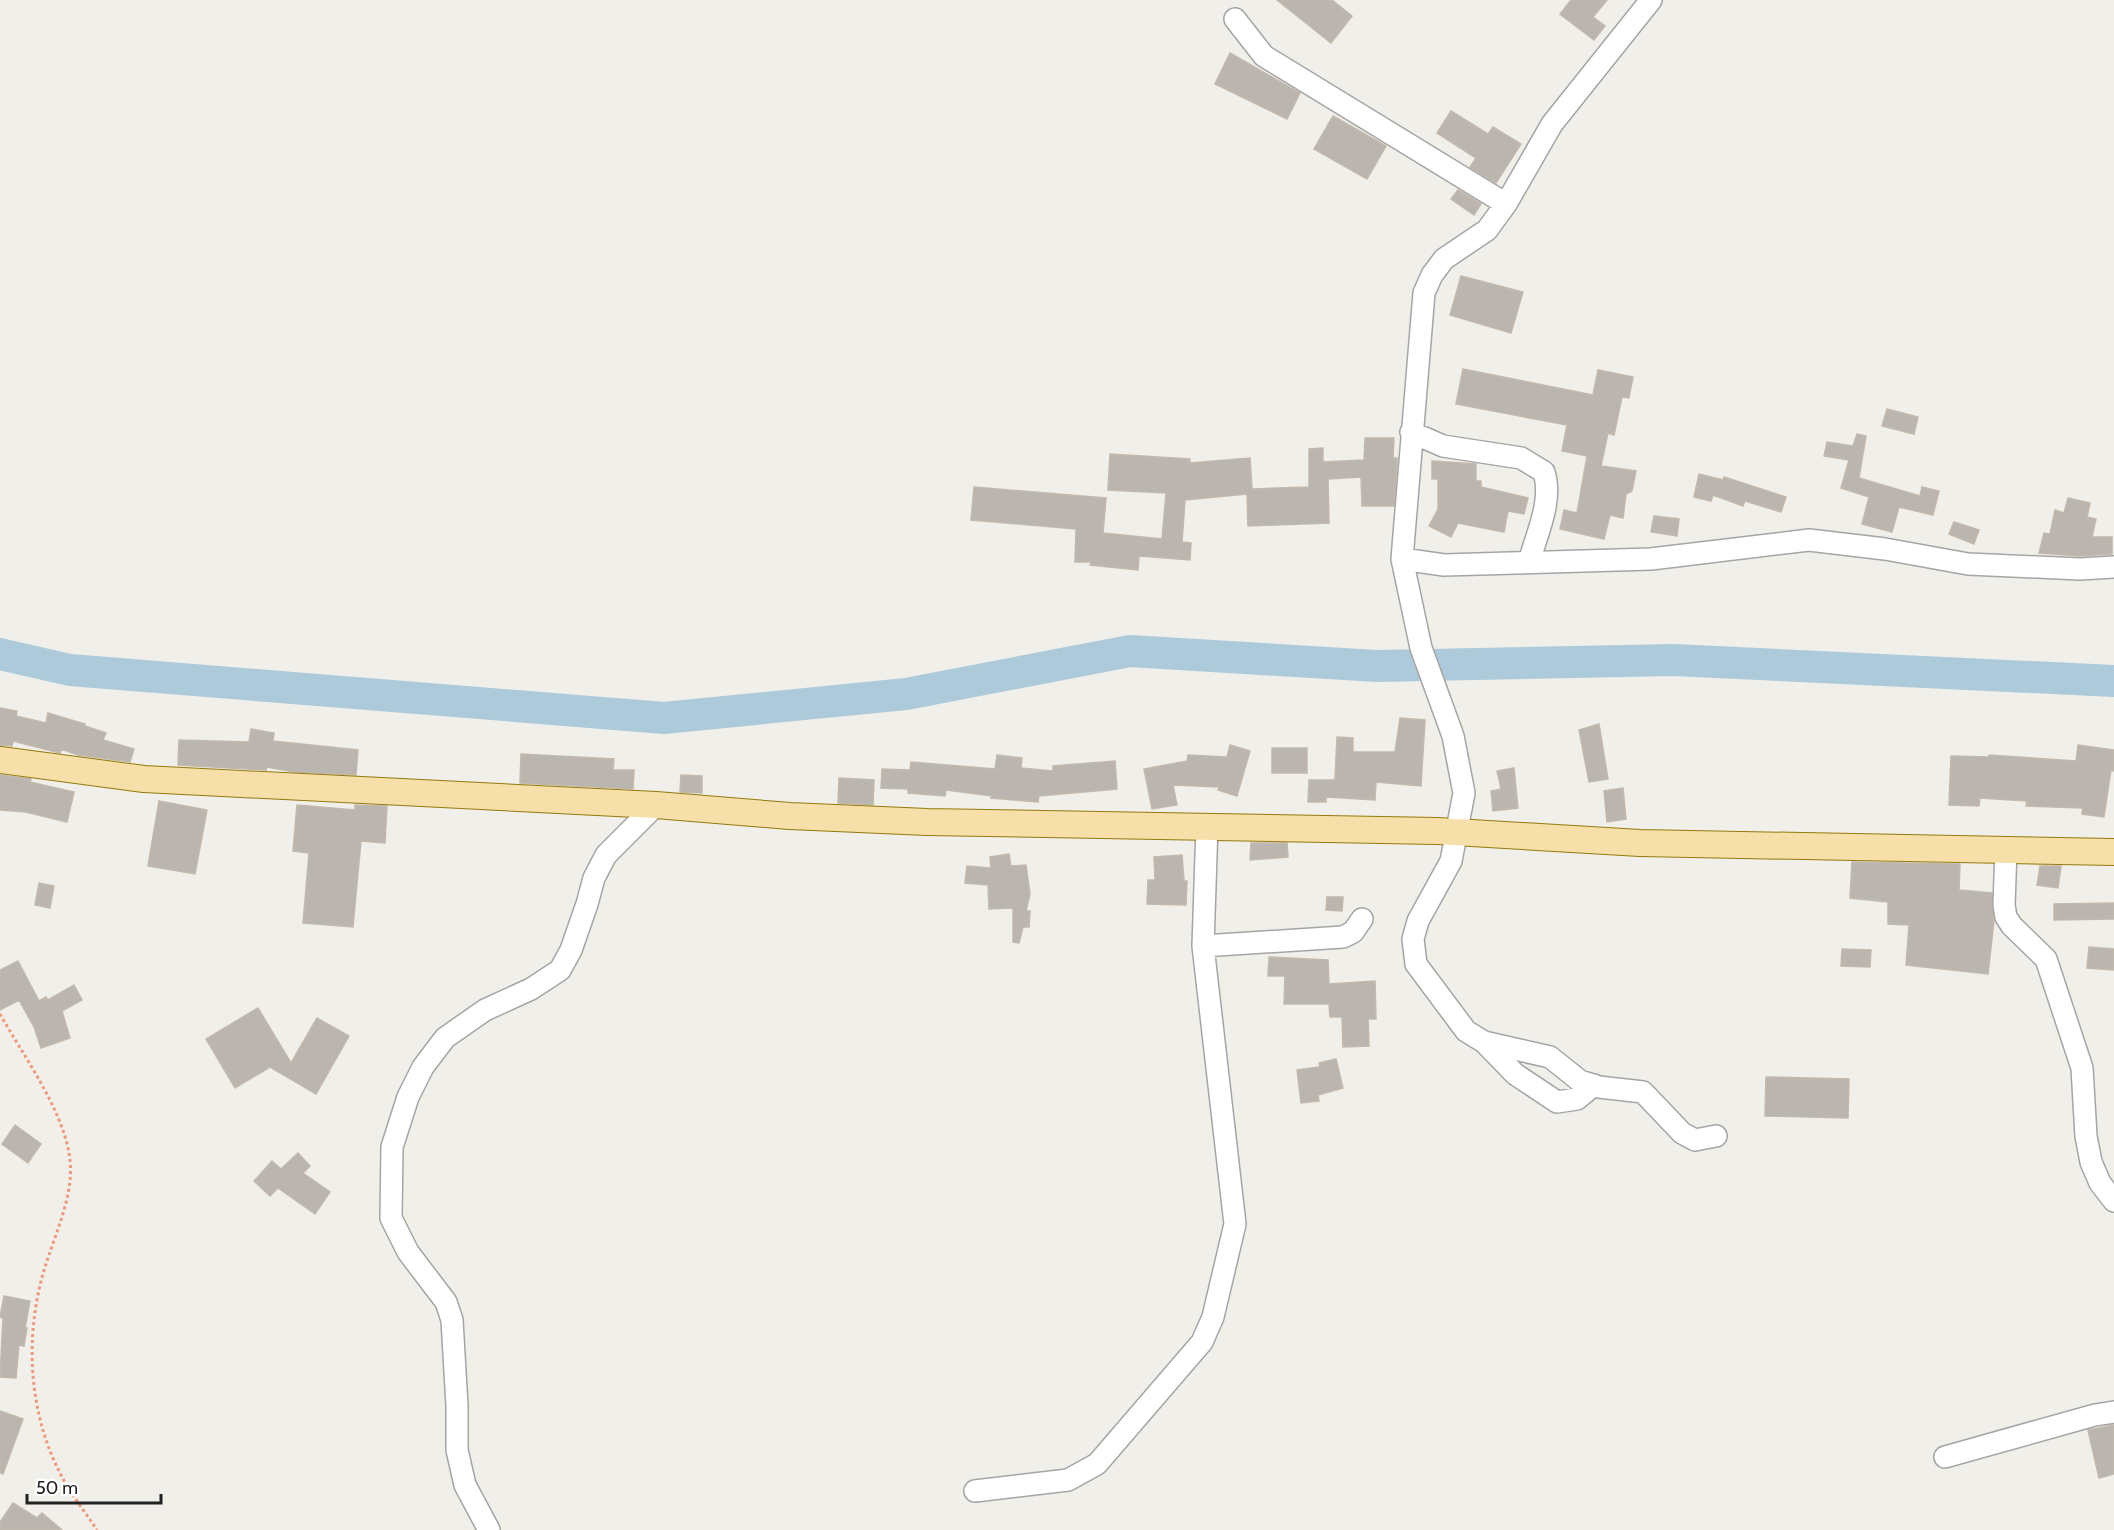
<svg xmlns="http://www.w3.org/2000/svg" width="2114" height="1530" font-family="Cabin,sans-serif">
  <style>
    .lines { fill: none; stroke-linecap: round; stroke-linejoin: round }
    .river { stroke: #adcadb; stroke-width: 32 }
    .building { fill: #bab5ae; stroke: #c2b9ac; stroke-width: 1.5 }
    .minor-casing { stroke: #a5a5a5; stroke-width: 24 }
    .major-casing { stroke: #94790b; stroke-width: 28 }
    .path { stroke: #f1977a; stroke-width: 3; stroke-dasharray: 3 3; stroke-linecap: butt }
    .minor { stroke: #fff; stroke-width: 21 }
    .major { stroke: #f6dfa9; stroke-width: 26 }
  </style>
  <rect width="100%" height="100%" fill="#f1efe9"/>
  <g class="lines">
    <!-- river -->
    <path class="river" d="M0 654 70 670 664 718 906 694 1130 651 1377 666 1673 660 2114 681"/>
  </g>
  <!-- building -->
  <path class="building" d="M1277 0H1332L1352 16 1331 43Z
    M1571 0H1607L1593 17 1605 26 1594 40 1560 14Z
    M1230 53 1300 93 1287 119 1215 84Z
    M1451 111 1488 134 1493 127 1521 144 1496 183 1470 167 1476 158 1437 133Z
    M1333 116 1386 146 1367 179 1314 149Z
    M1458 190 1481 204 1474 215 1451 199Z
    M1461 276 1523 292 1511 333 1450 315Z
    M1463 369 1593 395 1598 370 1633 377 1629 398 1622 397 1614 435 1608 433 1601 466 1636 471 1632 491 1626 494 1623 518 1610 515 1604 539 1560 529 1564 510 1577 513 1587 456 1562 451 1567 425 1456 404Z
    M1887 409 1918 417 1914 434 1882 426Z
    M1857 434 1866 436 1859 478 1920 496 1922 487 1939 491 1933 515 1899 507 1892 532 1862 524 1869 497 1841 488 1849 460 1824 456 1827 442 1853 446Z
    M1365 438H1394L1393 458H1397V464L1394 506H1362L1361 477 1328 479 1329 523 1248 526 1247 494 1185 500 1182 542 1191 543 1190 560 1139 556 1138 570 1090 565 1091 562H1075L1076 529 971 520 974 487 1106 498 1103 533 1162 539 1166 493 1108 490 1110 454 1190 459V463L1250 458 1252 489 1309 487V449L1323 448V462L1364 460Z
    M1432 461 1476 464V481H1481V487L1528 498 1524 514 1508 511 1504 532 1458 523 1451 537 1429 526 1438 509V479H1432Z
    M1699 474 1723 480 1724 477 1786 497 1781 512 1745 501 1743 506 1713 495 1711 501 1694 497Z
    M2068 498 2090 503 2087 517 2096 519 2092 537H2112V554L2080 556 2039 553 2044 533 2050 534 2055 510 2064 513Z
    M1654 516 1679 519 1677 536 1651 532Z
    M1954 522 1979 530 1974 544 1949 534Z
    M0 708 17 711 16 716 46 723 48 713 85 724V726L106 733 103 740 134 749 130 762 78 755 61 749 60 753 13 741 12 746 0 745Z
    M1400 718 1425 720 1421 786 1376 782 1375 800 1326 797V802H1308L1309 780H1335L1337 737 1353 738V752H1395Z
    M1599 724 1608 779 1589 782 1579 730Z
    M251 729 274 733 273 741 358 750 356 775 294 772 267 767 266 770 178 765 179 740 249 742Z
    M1230 745 1250 751 1237 796 1218 790 1219 787 1173 785 1177 805 1152 809 1144 769 1187 761 1188 755 1227 757Z
    M2078 745 2114 750V771L2111 770 2104 817 2082 814 2083 808 2026 806 2027 801 1980 798 1979 806 1949 805 1951 756 1989 757V755L2076 761Z
    M1272 748H1307V773H1272Z
    M521 754 614 759 613 770H634L633 789 520 783Z
    M997 755 1022 758 1021 768 1053 771V766L1115 761 1117 789 1039 796 1038 802 991 798 992 796 946 790 945 796 908 793V789L881 788 882 769 910 770 911 762 995 769Z
    M1514 768 1518 808 1493 811 1491 791 1501 789 1497 771Z
    M0 775 31 779 30 782 74 792 67 822 26 812 0 810Z
    M681 775 702 776V793L680 792Z
    M839 778 874 780 873 805 838 803Z
    M1623 788 1626 819 1607 822 1604 791Z
    M159 801 207 810 195 874 148 866Z
    M297 805 355 810V805L387 806 385 843 361 841 353 927 303 923 309 853 293 851Z
    M1251 843H1287L1288 857 1250 860Z
    M1009 854 1011 866 1026 865 1030 894 1026 911H1030L1029 927H1023L1019 943 1013 942V908L989 909 988 885 965 883 967 866 991 868 990 857Z
    M1182 855 1184 881H1187L1186 905 1147 904 1148 880H1155L1154 857Z
    M1852 862 1960 864 1959 890 1992 893 1994 921 1988 974 1906 965 1909 925 1888 924V902L1850 898Z
    M2040 866H2061L2058 888 2037 885Z
    M39 883 54 886 50 908 35 905Z
    M1327 897H1343L1342 911 1326 910Z
    M2114 903V919L2054 920V904Z
    M2089 947 2114 949V970L2087 968Z
    M1842 949 1871 950 1870 967 1841 966Z
    M1269 957 1328 960 1329 984 1375 981 1376 1019H1368L1369 1046 1343 1047 1342 1017H1330L1329 1004H1284L1285 976H1268Z
    M18 961 39 1001 46 997 48 1000 74 985 82 1000 62 1011 70 1038 41 1048 34 1027 19 1000 0 1010V970Z
    M258 1008 291 1063 317 1018 349 1036 316 1094 270 1067 235 1088 206 1039Z
    M1336 1059 1343 1088 1318 1095 1319 1101 1301 1103 1297 1070 1320 1067 1319 1063Z
    M1766 1077 1849 1079 1848 1118 1765 1116Z
    M15 1125 41 1144 28 1163 2 1144Z
    M298 1153 310 1166 303 1173 330 1192 315 1214 278 1188 270 1196 254 1181 272 1161 281 1169Z
    M4 1296 30 1301 25 1328H27L24 1346 19 1345 16 1378 0 1377 3 1318 0 1317Z
    M0 1411 23 1419 3 1474 0 1473Z
    M2114 1425V1474L2099 1478 2088 1430Z
    M13 1503 37 1518 42 1513 62 1530H0V1522Z"/>
  <g class="lines">
    <!-- minor casing -->
    <g class="minor-casing">
      <path id="minor" d="M1651 0 1552 124 1506 204 1487 230 1444 259 1432 275 1424 293 1402 559 1444 565 1651 559 1809 540 1885 549 1968 564 2080 569 2114 567
        M1235 19 1264 56 1506 204
        M1411 432 1443 446 1521 458 1544 472C1553 501 1537 533 1529 562
        M1402 559 1421 648 1453 736 1464 793 1451 861 1418 921 1413 939 1416 964 1466 1031 1484 1042 1550 1057 1580 1081 1599 1087 1643 1092 1682 1133 1695 1140 1716 1136
        M2006 849 2004 905 2006 917 2012 926 2046 959 2082 1068 2086 1136 2091 1162 2100 1183 2114 1201
        M1203 946 1343 937 1353 932 1362 919
        M1484 1042 1515 1074 1557 1102 1577 1099 1594 1085
        M1945 1457 2095 1415 2114 1412
        M975 1491 1068 1480 1097 1464 1202 1342 1213 1317 1235 1224 1203 946 1207 825
        M489 1530 465 1485 457 1450V1406L452 1320 446 1302 408 1252 391 1218 392 1147 408 1097 423 1067 445 1038 485 1010 531 989 560 970 571 950 587 904 594 878 606 855 656 805"/>
    </g>
    <!-- major casing -->
    <g class="major-casing">
      <path id="major" d="M0 760 144 779 656 805 790 816 927 822 1438 831 1640 843 2114 852"/>
    </g>
    <!-- path -->
    <path class="path" d="M0 1014C23 1055 61 1107 69 1153 76 1190 57 1229 46 1264 25 1329 27 1406 58 1469 68 1491 84 1510 97 1530"/>
    <!-- minor -->
    <use href="#minor" class="minor"/>
    <!-- major -->
    <use href="#major" class="major"/>
  </g>
  <!-- scale -->
  <path d="M27 1494v9h134v-9" fill="none" stroke="#212121" stroke-width="3"/>
  <text x="36" y="1494" font-size="18" fill="#212121" stroke="#ffffff" stroke-width="4.5" paint-order="stroke">50 m</text>
</svg>
